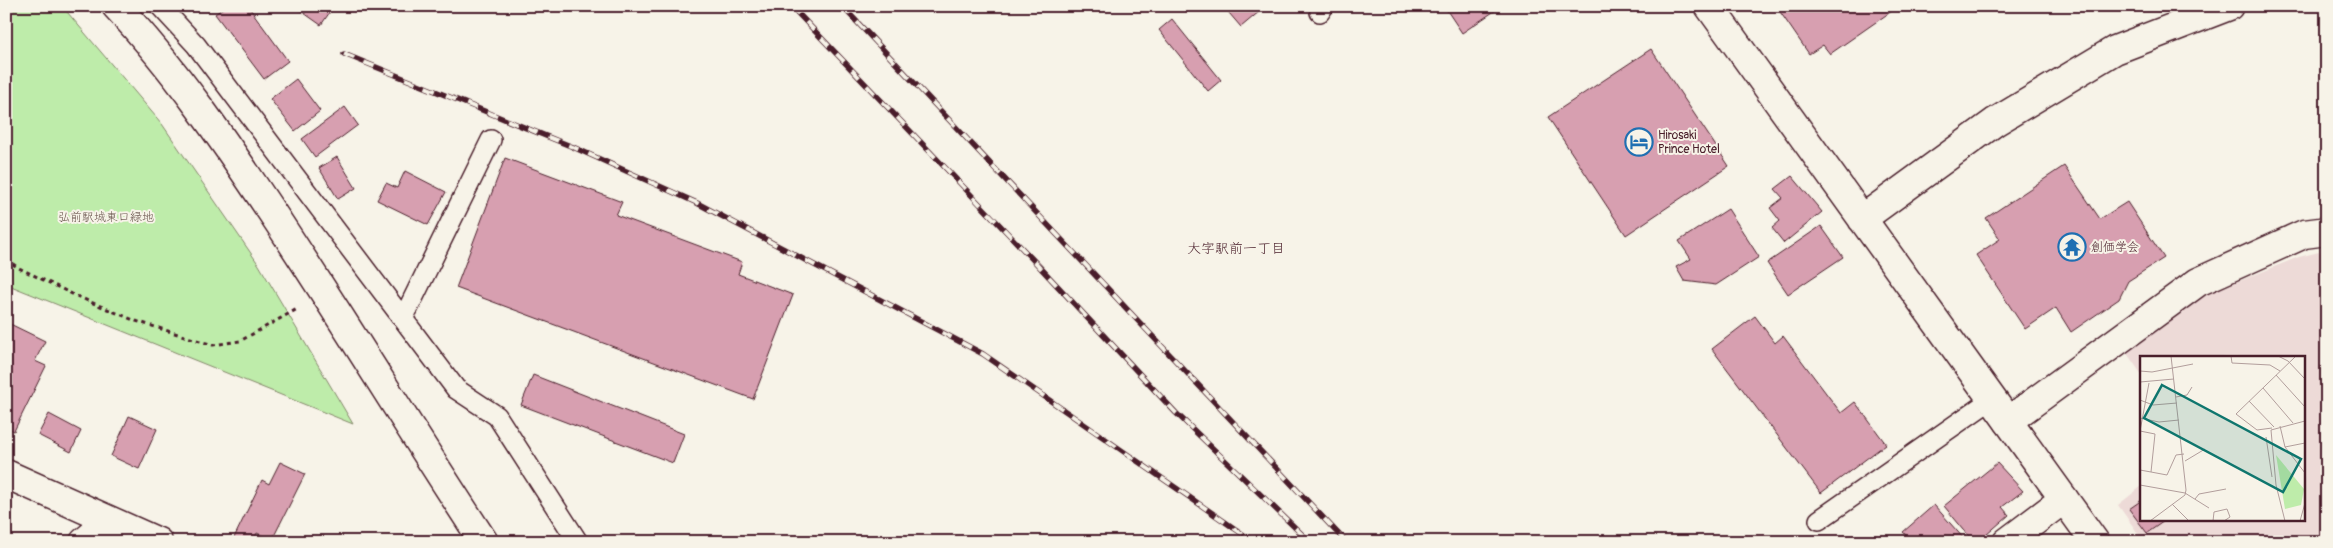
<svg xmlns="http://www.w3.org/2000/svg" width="2333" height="548" font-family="Pangolin,'Klee One',sans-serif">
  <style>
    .built { fill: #eddad7 }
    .green { fill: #beecaa; stroke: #84866a }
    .building { fill: #d79fb0; stroke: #4a1f2b }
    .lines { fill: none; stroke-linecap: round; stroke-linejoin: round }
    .service-casing { stroke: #4a1f2b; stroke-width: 22 }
    .minor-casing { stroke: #4a1f2b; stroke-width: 31 }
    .tertiary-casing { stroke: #4a1f2b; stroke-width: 31 }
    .path { stroke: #4a1f2b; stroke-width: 3; stroke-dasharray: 4 4; stroke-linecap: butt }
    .service { stroke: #f7f3e8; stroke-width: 19 }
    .minor { stroke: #f7f3e8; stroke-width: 28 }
    .tertiary { stroke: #f7f3e8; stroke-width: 28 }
    .rail-casing { stroke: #4a1f2b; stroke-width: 5.5 }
    .rail { stroke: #f7f3e8; stroke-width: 4; stroke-dasharray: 11; stroke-linecap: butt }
    .labels { text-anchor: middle; stroke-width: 4; stroke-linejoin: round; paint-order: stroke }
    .poi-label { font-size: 12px; fill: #4a1f2b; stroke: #f7f3e8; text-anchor: start }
    .park-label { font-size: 12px; fill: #67524b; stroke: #f7f3e8 }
    .neighbourhood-label { font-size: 14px; fill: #4a1f2b; stroke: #f7f3e8 }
    .inset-road { fill: none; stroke: #b29e9c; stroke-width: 1 }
    .view { fill: #0f766e; fill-opacity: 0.15; stroke: #0f766e; stroke-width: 2.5 }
    .inset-edge { fill: none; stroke: #4a1f2b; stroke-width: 2.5 }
  </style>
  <rect width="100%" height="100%" fill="#f7f3e8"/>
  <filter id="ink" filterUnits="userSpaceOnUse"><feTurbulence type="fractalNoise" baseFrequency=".02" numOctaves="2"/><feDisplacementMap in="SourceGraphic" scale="10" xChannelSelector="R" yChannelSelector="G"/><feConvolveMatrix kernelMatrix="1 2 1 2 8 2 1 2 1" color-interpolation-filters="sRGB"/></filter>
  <g filter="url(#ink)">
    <!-- built -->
    <path class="built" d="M2327 250V542H2144L2118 505 2142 486V519H2304V357H2142V375L2126 352 2180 311 2214 291 2299 257Z"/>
    <!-- green -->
    <path class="green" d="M6 6H62L162 124 259 265 353 424 6 284Z"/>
    <!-- building -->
    <path class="building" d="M226 6H248L288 61 264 79 215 14Z
      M294 6H334L321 25Z
      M1223 6H1266L1241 27Z
      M1444 6H1502L1462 33Z
      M1776 6H1899L1830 54 1823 45 1809 54Z
      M1172 19 1221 80 1208 91 1159 30Z
      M1651 49 1729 166 1626 235 1548 117Z
      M296 79 320 111 295 131 270 99Z
      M345 107 358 125 315 157 302 139Z
      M337 157 356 188 338 199 319 168Z
      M505 158 622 202 616 215 742 262 738 274 793 295 753 399 456 288Z
      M2064 166 2100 219 2127 202 2164 258 2128 281 2119 299 2071 332 2056 308 2025 329 1976 255 2000 239 1986 218Z
      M405 171 446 192 428 225 377 200 386 183 397 188Z
      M1792 176 1822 212 1784 243 1772 228 1780 221 1770 208 1783 198 1775 189Z
      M1728 209 1759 257 1716 285 1684 281 1676 267 1691 259 1679 241Z
      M1821 226 1843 257 1788 294 1767 263Z
      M1755 316 1775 343 1783 336 1841 413 1855 402 1886 444 1821 493 1712 349Z
      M6 322 45 341 35 361 46 366 14 431 6 427Z
      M533 375 684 434 673 463 521 405Z
      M49 414 81 431 71 452 38 435Z
      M129 416 157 429 139 469 111 456Z
      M280 462 305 474 272 540 257 533 253 542H232L262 480 269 484Z
      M1997 463 2023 491 2002 507 2009 515 1978 542H1974L1944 506Z
      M2142 500V519H2167L2147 533 2129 509Z
      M1934 505 1965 540 1963 542H1912L1903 532Z"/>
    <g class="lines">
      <!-- service casing -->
      <g class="service-casing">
        <path id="service" d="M160 6 196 45 456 389 497 416 578 542
          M1320 12 1324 6
          M403 319 491 140
          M1819 520 1992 399"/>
      </g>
      <!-- minor casing -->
      <g class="minor-casing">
        <path id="minor" d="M2008 421 2198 282 2304 234 2327 231
          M6 474 158 542
          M84 542 109 521
          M2007 542 2064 499"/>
      </g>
      <!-- tertiary casing -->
      <g class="tertiary-casing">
        <path id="tertiary" d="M116 6C176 70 225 142 273 214 345 322 412 433 484 542
          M1709 6 2095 542
          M1862 219 1995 122 2115 50 2229 6"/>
      </g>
      <!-- path -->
      <path class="path" d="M6 259 17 267 74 295 136 321 213 345 240 341 299 308"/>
      <!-- service -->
      <use href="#service" class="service"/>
      <!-- minor -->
      <use href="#minor" class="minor"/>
      <!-- tertiary -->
      <use href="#tertiary" class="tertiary"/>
      <!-- rail casing -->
      <g class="rail-casing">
        <path id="rail" d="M791 6 1037 264 1176 413 1310 542
          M842 6 1346 542
          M344 54 573 147 697 203 983 354 1254 542"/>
      </g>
      <!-- rail -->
      <use href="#rail" class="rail"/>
    </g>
  </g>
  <!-- icons -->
  <defs>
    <g id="hotel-ring" transform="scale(1.4375)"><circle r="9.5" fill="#f7f3e8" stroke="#1f6fb2" stroke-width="1.5"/><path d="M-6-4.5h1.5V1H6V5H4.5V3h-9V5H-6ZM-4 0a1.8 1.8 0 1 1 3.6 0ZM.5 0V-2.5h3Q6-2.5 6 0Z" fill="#1f6fb2"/></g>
    <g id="temple-ring" transform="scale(1.4375)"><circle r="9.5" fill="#f7f3e8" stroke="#1f6fb2" stroke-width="1.5"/><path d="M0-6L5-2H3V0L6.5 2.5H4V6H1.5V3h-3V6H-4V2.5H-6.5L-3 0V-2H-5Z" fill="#1f6fb2"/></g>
  </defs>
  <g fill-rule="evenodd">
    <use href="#hotel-ring" x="1639" y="142"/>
    <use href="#temple-ring" x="2072" y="247"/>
  </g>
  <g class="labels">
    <!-- poi labels -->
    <g class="poi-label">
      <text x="1658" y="139">Hirosaki<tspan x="1658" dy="14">Prince Hotel</tspan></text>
      <text x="2091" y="251">創価学会</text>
    </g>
    <!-- park labels -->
    <g class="park-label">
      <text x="106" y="221">弘前駅城東口緑地</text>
    </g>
    <!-- neighbourhood labels -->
    <g class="neighbourhood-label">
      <text x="1236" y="253">大字駅前一丁目</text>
    </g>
  </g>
  <!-- overview -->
  <g transform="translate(2140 356)">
    <rect width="165" height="165" fill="#f7f3e8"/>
    <path d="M136 99 164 133 161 149 145 153Z" fill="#beecaa"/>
    <path class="inset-road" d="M91 0 92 7 130 9 140 15M138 0 148 5 165 23M0 15 12 16 53 8M136 19 165 51M0 26 34 23M123 32 153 67M36 41 47 39 52 31M0 44 13 49 37 47M109 45 134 71M0 62 19 66 39 64M140 70 145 91 165 117M132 72 117 74 96 58 156 0M0 75 15 78 11 116 0 114M0 75 9 27M126 81 132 121M145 91 165 87M45 105 65 93M11 116 27 119 36 99 44 98M0 129 45 137 69 152M55 143 59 138 86 133M32 148 49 165M10 165 45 139 46 134 31 0M73 165 74 156 87 153 90 161 84 165M145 165 136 129 131 74 165 65M160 165 165 147"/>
    <path class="view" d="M22 29 161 103 143 136 4 62Z"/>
    <rect width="165" height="165" class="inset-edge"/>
  </g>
  <!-- margin -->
  <rect width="2333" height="548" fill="none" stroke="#f7f3e8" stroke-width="25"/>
  <rect x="12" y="12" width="2308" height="523" fill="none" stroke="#4a1f2b" stroke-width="2" filter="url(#ink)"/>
</svg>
